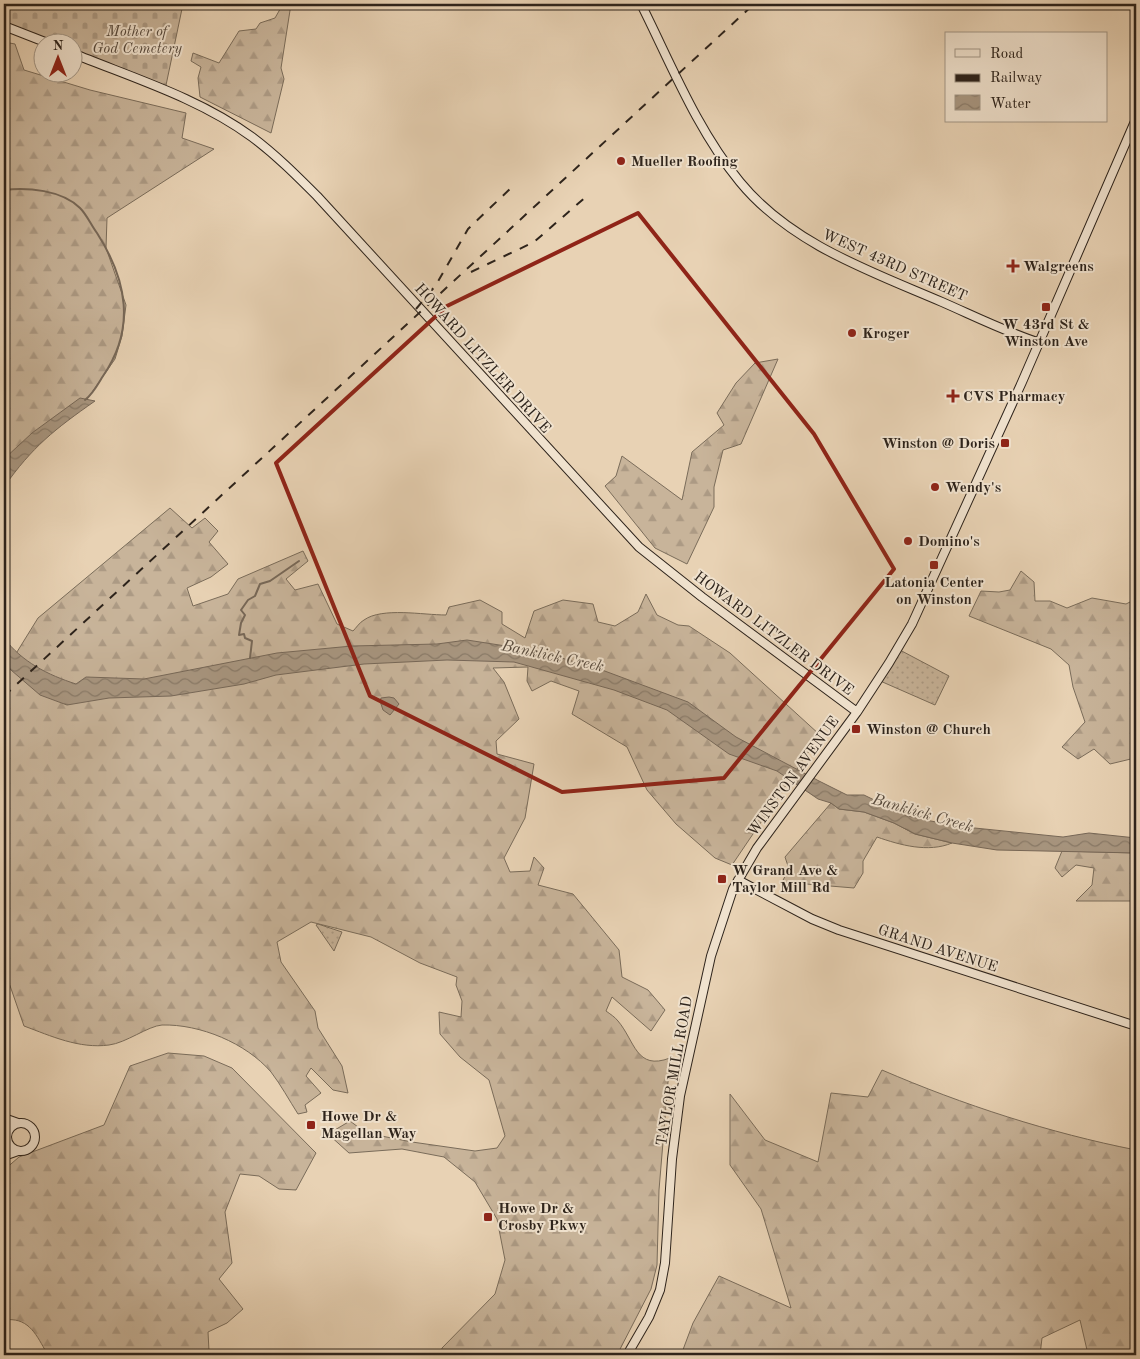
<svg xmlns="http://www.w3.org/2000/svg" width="1140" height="1359" font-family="'Old Standard TT',serif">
<defs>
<pattern id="forest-firs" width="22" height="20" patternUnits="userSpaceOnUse" patternTransform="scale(1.25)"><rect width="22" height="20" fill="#c8b49a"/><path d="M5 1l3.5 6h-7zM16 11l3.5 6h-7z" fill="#ac9a84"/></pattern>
<pattern id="cemetery-stones" width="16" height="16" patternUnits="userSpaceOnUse" patternTransform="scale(1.25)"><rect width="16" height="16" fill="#c8b49a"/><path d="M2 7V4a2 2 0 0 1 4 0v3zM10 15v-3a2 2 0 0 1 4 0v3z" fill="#ac9a84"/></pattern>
<pattern id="park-dots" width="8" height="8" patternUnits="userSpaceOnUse" patternTransform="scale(1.25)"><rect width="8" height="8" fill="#c8b49a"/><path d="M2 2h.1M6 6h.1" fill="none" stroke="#ac9a84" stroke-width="1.8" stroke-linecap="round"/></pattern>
<pattern id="water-waves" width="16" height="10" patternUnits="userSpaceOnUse" patternTransform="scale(1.25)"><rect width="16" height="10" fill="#a89680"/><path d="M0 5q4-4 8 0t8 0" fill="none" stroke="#897a68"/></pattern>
</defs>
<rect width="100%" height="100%" fill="#e8d2b4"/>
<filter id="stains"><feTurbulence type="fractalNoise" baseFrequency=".004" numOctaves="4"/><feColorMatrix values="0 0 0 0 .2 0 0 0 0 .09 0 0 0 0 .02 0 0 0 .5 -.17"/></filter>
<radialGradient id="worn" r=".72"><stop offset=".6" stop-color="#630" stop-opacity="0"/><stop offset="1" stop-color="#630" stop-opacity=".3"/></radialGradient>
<path fill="url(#forest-firs)" stroke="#7a6c5a" d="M283,4H291L281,68L284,79L271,133L200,97L198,78L201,67L191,61L193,53L219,63L239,31L256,29L260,23L275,18Z
M4,42L15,44L24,70L90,90L186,113L182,138L214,149L107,218L106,248L126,305L122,336L115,359L88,398L63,415L4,477Z
M778,359L741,444L723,450L714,487V507L687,564L655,548L605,486L616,476L622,456L682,500L692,452L724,425L717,413L736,383L755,363Z
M170,508L192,528L205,518L218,531L209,542L228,564L211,577L187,588L193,606L228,594L238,579L303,551L308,561L286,579L295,590L318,584L337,624L353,631C356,628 360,622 364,620C382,607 423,615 446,615L449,607L480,600L502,612V624L525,638L534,611L563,600L593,604L598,622L615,626L638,612L646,594L657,615L678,625L689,626L730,653L820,735L732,865L715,858L676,824L647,790L627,747L572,714L579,691L551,681L532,691L527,681L528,667L493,668L504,682L519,719L496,741L497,754L534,764L525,818L504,858L510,872L530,871L534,857L544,868L538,885L573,894L619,950L622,977L648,990L665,1010L651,1031L612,997L606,1011C610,1014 615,1017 618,1021C635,1041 636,1071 670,1058L659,1190L657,1265L651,1289L617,1355H441L442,1348L495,1294L505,1260L497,1219L475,1182L444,1157L402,1149L349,1153L328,1134L350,1121L366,1133L412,1142L475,1151L497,1148L505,1136L489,1080L460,1057L440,1034L439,1012L461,1017L462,1001L456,985L457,977L420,963L371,937L311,922L277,942L281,962L315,1011L318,1028L342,1066L348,1093L333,1090L311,1068L306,1076L321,1093L305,1105L307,1112L298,1114C289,1100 281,1085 271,1072C246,1043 200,1024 162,1025C148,1026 126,1043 109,1045C79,1049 51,1036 24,1026L7,977L4,976V652L12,660L38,618Z
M1021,571L1034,582L1035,601H1050L1067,608L1092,598L1126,604L1136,599L1135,758L1110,764L1094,749L1078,759L1062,747L1085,722L1073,687L1069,665L1051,649L969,616L981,591L999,592L1010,590Z
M831,803L839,809L864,812L894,823L915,834L952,843C928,853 900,845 877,837L863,861V873L854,888L782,882L789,869L785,857Z
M1062,851L1136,853V901H1076L1092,885L1094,868L1076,865L1062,877L1055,868Z
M168,1053L204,1056L232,1068L316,1153L296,1190L279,1189L259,1176L240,1174L225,1212L232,1263L219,1279L243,1309L227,1323L208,1332L209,1351L214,1355H44L45,1350C35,1332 27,1317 4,1320V1170L19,1157L104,1125L130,1066Z
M882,1070C963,1105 1050,1133 1136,1150V1355H1092L1087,1350L1080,1320L1042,1338L1040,1355H681L693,1323L719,1276L791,1308L761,1209L730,1165V1094L765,1140L818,1162L831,1093L868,1097Z"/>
<path fill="url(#cemetery-stones)" stroke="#7a6c5a" d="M4,4H183L165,90L73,53L72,42H45L4,26Z"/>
<path fill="url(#park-dots)" stroke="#7a6c5a" d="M898,649L949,676L935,705L878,680Z
M318,924L342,932L334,951L316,925Z"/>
<path fill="url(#water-waves)" stroke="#776858" d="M80,398L95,401C55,429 32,447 4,487V459L32,433Z
M4,638C22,662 48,675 76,684L86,677L144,679L277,653L352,646L437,644L467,640L538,651L602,670L688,702L736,737L819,781L847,795H864L907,816L955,826L1063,837L1089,833L1136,838V853L997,850L952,843L915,834L894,823L864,812L839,809L831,803L818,799L777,771L729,754L667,710L614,690L514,662L447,660L364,664L276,675L244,684L171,696L109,698L67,705L40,695L4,664Z
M389,697L394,698L399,704L390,715L383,710L380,701L381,698Z"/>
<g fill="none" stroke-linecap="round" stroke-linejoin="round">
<path stroke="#776858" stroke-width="2" d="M4,190C27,187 62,190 80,208C87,215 91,225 97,233C127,280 136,328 103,376C98,384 93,394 85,400
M250,658L252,641L245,638L244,634L239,635L241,623L245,615L241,610L248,600L255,596L260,584L270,581L299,561"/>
<g stroke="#2d231b" stroke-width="10">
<path id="secondary" d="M641,4C671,64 697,130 740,182C791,244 870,271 942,302C974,316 1006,332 1040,343
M4,26L45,42
M72,53C133,78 199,98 252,137C276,155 296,175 317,196L639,547L702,597L857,712
M738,880L812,919L839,930L1136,1026
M4,1118L18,1123
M7 1137a14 14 0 1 1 28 0a14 14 0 1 1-28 0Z
M4,1156L18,1151
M627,1355L649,1317L660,1290L665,1263L672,1159L680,1096L711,956L733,889L757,848L857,712L889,663L912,624L1022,382L1136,119"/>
</g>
<use href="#secondary" stroke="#f0e2ce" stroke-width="8"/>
<path stroke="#2d231b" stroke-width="2" stroke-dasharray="9 9" stroke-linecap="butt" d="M471,272L534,242L588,195
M416,309L436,285L468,229L513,186
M4,696L754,4"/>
</g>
<path fill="none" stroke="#8f2418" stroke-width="4" stroke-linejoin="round" d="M638,213L814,434L894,569L724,778L562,792L370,696L276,463L447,306Z"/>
<g fill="#8f2418" stroke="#f0e2ce" stroke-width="2">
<circle cx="621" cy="161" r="5"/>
<path d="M1010.5 258.5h5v5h5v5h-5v5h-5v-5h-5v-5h5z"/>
<rect x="1041" y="302" width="10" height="10" rx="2.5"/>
<circle cx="852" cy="333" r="5"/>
<path d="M950.5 388.5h5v5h5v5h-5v5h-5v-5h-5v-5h5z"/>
<rect x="1000" y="438" width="10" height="10" rx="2.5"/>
<circle cx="935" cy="487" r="5"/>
<circle cx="908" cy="541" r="5"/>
<rect x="929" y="560" width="10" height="10" rx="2.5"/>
<rect x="851" y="724" width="10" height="10" rx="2.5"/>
<rect x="717" y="874" width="10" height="10" rx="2.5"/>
<rect x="306" y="1120" width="10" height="10" rx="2.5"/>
<rect x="483" y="1212" width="10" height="10" rx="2.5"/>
</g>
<g text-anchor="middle" stroke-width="4" stroke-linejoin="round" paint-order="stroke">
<g font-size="15" font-style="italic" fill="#54473b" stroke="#f0e2ce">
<text x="137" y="36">Mother of<tspan x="137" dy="17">God Cemetery</tspan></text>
</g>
<g font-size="15" font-weight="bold" fill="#2d231b" stroke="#f0e2ce" text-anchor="start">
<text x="631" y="166">Mueller Roofing</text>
<text x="1023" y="271">Walgreens</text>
<text x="1046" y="329" text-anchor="middle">W 43rd St &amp;<tspan x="1046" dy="17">Winston Ave</tspan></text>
<text x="862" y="338">Kroger</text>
<text x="963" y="401">CVS Pharmacy</text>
<text x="995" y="448" text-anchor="end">Winston @ Doris</text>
<text x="945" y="492">Wendy's</text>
<text x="918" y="546">Domino's</text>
<text x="934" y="587" text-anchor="middle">Latonia Center<tspan x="934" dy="17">on Winston</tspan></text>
<text x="866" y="734">Winston @ Church</text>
<text x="732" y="875">W Grand Ave &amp;<tspan x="732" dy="17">Taylor Mill Rd</tspan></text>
<text x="321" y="1121">Howe Dr &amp;<tspan x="321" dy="17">Magellan Way</tspan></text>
<text x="498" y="1213">Howe Dr &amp;<tspan x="498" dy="17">Crosby Pkwy</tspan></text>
</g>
<g font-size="15" fill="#2d231b" stroke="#f0e2ce">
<text transform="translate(895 265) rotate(24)" y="5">WEST 43RD STREET</text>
<text transform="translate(483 358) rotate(48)" y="5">HOWARD LITZLER DRIVE</text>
<text transform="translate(774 633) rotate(37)" y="5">HOWARD LITZLER DRIVE</text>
<text transform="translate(793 776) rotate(-54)" y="5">WINSTON AVENUE</text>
<text transform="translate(938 948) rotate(18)" y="5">GRAND AVENUE</text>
<text transform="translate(674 1071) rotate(-80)" y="5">TAYLOR MILL ROAD</text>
</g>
<g font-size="16" font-style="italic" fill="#584b3e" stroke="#f0e2ce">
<text transform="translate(553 655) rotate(12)" y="6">Banklick Creek</text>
<text transform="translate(923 812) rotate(16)" y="6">Banklick Creek</text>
</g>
</g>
<rect width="1140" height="1359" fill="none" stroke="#e8d2b4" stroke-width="20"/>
<rect x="5" y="5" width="1130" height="1349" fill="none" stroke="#2d231b" stroke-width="2.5"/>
<rect x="10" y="10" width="1120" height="1339" fill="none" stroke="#2d231b"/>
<rect x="945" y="32" width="162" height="90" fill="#f0e2ce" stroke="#a29686"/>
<rect x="955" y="49" width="25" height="8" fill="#f0e2ce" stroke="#a29686"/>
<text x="990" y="58" font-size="15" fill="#2d231b">Road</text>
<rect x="955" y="74" width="25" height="8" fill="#2d231b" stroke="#a29686"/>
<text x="990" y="82" font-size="15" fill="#2d231b">Railway</text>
<rect x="955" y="95" width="25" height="15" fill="url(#water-waves)" stroke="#a29686"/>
<text x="990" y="108" font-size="15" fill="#2d231b">Water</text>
<g transform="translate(58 58)"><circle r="24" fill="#f0e2ce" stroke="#a29686"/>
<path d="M0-4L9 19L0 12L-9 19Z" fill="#8f2418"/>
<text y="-8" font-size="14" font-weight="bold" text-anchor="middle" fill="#2d231b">N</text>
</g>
<rect width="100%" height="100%" filter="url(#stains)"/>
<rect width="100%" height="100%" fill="url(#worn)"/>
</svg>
